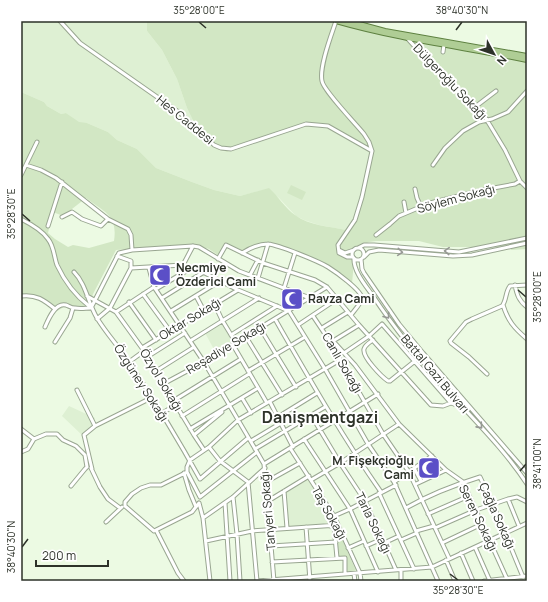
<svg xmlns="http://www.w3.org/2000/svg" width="548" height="602" font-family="Manrope,sans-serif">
<rect width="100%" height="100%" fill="#ecfae3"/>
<path fill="#def0d3" d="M21,21H147V31L162,50L177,79L187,108L201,137L214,147L221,151L227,152L243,148L308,125L327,127L369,151L370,154L354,219L346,230L319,225L304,220L296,216L279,198L268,189L240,196L214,190L192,182L156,168L137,149L117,140L108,132L87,123H79L66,113L61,114L47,106L44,102L21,92Z
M221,323L233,342L216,353L205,333Z
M69,406L95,418L94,422L89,430L82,435L62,416Z
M307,479L328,510V524L288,527L285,492Z"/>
<path fill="#d2e7c4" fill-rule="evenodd" d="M147,21H343L364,27L527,58V249L511,250V248L509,247H443L419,241H376L369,242L355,249L352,284L318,261L273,243C262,242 252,246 243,251L226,243L218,255L209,249L195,245L116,250L93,294L89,309L75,310L64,307L57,311C44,300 38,297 21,297V92L44,102L47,106L61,114L66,113L79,122L87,123L108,132L117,140L137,149L156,168L192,182L214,190L240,196L269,188C278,196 285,208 295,215C310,226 329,226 346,230L354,219L370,154L369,151L327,127L308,125L227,152L216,149L201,137L187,108L177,79L162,50L147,31ZM86,198C104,212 118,215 114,241L89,248L73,245L68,247L55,239L48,233L53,212L63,216Z
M291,185L306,192L302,200L287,193Z
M335,528H337L356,571L347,572L346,557H338Z"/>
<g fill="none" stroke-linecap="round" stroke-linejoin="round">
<g stroke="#99a691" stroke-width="5">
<path id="minor" d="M60,21L80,43L180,113L214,145L221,148L231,149L306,124L328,126L372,151
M336,21C331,36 319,67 322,81C323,90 356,124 364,134L369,142L372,151L362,197L355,220L338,245L339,253L347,257H353
M408,39L426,59L458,89L467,100L485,117L505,150L520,181L527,188
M443,52L444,45
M475,107L496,91
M26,165L41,170L56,178L108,219L128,229L131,235L132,250
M433,165L445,148L463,131L479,122L492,119L508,112L527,91
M21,175L37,142
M415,189L417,198L421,207
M404,202L406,213
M62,217L72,212L82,219L101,226L108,219
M21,219C31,224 42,230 48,239C54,246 54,257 57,265C64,280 76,296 89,306
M48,226L62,182
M376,235L390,224L399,216L430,203L483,190L515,184L520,181
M358,248L364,245H374L459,252L527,238
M352 254a6 6 0 1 1 12 0a6 6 0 1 1-12 0Z
M339,250L345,253L354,250
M242,253C250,248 259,244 268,244C279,245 318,261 328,267C336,272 361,290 362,298C363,301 353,312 351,315
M117,256L131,261V268
M364,257L369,252L379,250L453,256L472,255L527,243
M354,258C353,271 366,286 373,296C395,329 421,361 448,391C475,421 505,450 527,484
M218,259L226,245L263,263L315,280L327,287L359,325L431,405L443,406L451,403L462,407
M361,259L362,269L364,273L399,324L423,353L527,473
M183,265L193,246
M149,268L154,287L204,362L264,464L274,581
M74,272C86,284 88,303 97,318C106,333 119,347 129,362C154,400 178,439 200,479L248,438
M250,275L258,260
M258,278L268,244
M515,285C517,295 519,301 527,307
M284,288L295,253
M156,289L193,267
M143,294L170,331
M21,296C36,294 44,300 55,309
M87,296L116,312L142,348L194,435L204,450
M196,296L204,311
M162,298L204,272
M129,302L156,340
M215,305L222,320L236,343
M503,305C508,321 514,328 527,339
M91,308L119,253L132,250L193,246L199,247L239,271L310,298
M171,311L220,281
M116,312L154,287
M313,316L329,340L383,434L409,472L449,558
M97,319L110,308L131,268L183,265L193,267L238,290L289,311L325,369L368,444L394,482L438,581
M275,319C309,378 342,436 381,492
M298,325L337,299
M45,327C48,320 55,302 66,305C69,306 71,308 75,308C80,309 86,308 91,308
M260,328L296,387
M322,328L348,312
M231,335L277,306
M246,337L282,395
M329,340L333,341L355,365L399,424L446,470L463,482L507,579
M373,340C370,342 365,345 364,349C362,357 382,377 388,381H390L415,361
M190,341L259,298
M333,341L359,325
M55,342L70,318L73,308
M233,345L267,403
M142,348L238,290
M344,353L369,336L382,324L451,403
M147,357L185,333
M129,362L144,351
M156,371L194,347
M248,371L305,337
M487,374L469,357L451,343L450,341L466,322L472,319L502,306C507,300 505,292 510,286L527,285
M163,384L204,362L327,287
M77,390L95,426
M242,398L251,413
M173,401L241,359
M270,402L293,447
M161,414L175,405
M311,415L340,463L365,501L396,570
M182,416L249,374
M278,417L317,393
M21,429L34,439
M190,429L258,388
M194,435L222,412
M34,439L46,434H57L63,440L76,446L85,455L87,467
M304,439L350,509L378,572
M251,441L281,423
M209,447L220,461L248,482L257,581
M290,448L334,516L360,573L361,581
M255,449L325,407
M21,452L28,449L34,439
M264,464L378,394
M91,468L100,487L108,499L120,508
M414,468L421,481
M92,469L84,435L95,426L151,398
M187,472L161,485H150L141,488L132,494L125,502V506L154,531L192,512L199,503
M184,473L189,490L196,507
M311,480L340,463L399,424
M266,482L300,463
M394,482L432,456
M416,484L446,470
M71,486L85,469L87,467
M284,491L287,528
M379,493L414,569
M200,497L187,472V467L190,460L209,447L238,420L340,360
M200,497L257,452
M233,497L237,534L240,581
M508,499L519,526
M268,501L309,476
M199,503L203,518L210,581
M225,503L230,581
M406,508C429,495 454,485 480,477L493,504L523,577
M428,514L469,496
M334,516L350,509L396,485
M203,518L233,497L265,468
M106,522L122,507
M330,526L331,512
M334,526L337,558
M306,527L310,581
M435,528L476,510L508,499L517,497L527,502
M156,530L178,573L184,581
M416,531L434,526
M401,540L417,533
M206,541L252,531L338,525
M384,543L399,536
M442,543L482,524
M271,546L336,542
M366,546L382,539
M475,547L490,581
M348,548L364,541
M461,553L473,581
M446,560L455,581
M272,562L345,558V574
M401,570V581
M354,574L355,581
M257,581L432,567L527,523
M484,581L527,576"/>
</g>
<g stroke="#5e8141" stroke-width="6">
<path id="major" d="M336,21C399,39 463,47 527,60
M348,21L385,31L527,56"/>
</g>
<use href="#minor" stroke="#fff" stroke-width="3"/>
<use href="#major" stroke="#afcd95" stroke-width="4"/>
</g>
<defs><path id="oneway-chevron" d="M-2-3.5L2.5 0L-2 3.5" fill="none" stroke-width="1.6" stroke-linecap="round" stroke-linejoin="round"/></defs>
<g stroke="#969894">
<use href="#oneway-chevron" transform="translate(447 251) rotate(-177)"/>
<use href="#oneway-chevron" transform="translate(400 252) rotate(5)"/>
<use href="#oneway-chevron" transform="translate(387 316) rotate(53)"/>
<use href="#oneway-chevron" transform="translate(480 426) rotate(48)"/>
</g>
<path fill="none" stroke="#2d3229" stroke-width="1.5" d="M199,22L206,28M456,30L462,22M22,214L30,221M518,290L526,297M520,471L526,464M22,547L28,539M450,574L458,580"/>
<defs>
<g id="mosque-square" transform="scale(1.15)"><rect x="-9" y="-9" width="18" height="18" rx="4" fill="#5b4fc7" stroke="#fff"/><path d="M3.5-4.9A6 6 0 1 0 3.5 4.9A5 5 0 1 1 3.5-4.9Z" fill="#fff"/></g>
</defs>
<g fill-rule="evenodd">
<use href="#mosque-square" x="160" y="275"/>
<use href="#mosque-square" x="292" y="299"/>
<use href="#mosque-square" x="429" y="468"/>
</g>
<g text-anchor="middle" stroke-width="4" stroke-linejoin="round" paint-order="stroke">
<g font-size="12" fill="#2d3229" stroke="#fff">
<text transform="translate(450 82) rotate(46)" y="4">Dülgeroğlu Sokağı</text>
<text transform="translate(185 120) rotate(39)" y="4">Hes Caddesi</text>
<text transform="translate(456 199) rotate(-15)" y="4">Söylem Sokağı</text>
<text transform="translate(190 319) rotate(-31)" y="4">Oktar Sokağı</text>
<text transform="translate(226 348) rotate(-31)" y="4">Reşadiye Sokağı</text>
<text transform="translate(342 363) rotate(60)" y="4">Canlı Sokağı</text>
<text transform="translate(435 374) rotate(50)" y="4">Battal Gazi Bulvarı</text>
<text transform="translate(161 380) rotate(59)" y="4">Özyol Sokağı</text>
<text transform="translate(141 383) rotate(57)" y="4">Özgüney Sokağı</text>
<text transform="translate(268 511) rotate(-95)" y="4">Tanyeri Sokağı</text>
<text transform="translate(329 513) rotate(61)" y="4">Taş Sokağı</text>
<text transform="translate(497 516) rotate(66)" y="4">Çağla Sokağı</text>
<text transform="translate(478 518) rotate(64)" y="4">Seren Sokağı</text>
<text transform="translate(373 523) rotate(64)" y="4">Tarla Sokağı</text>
</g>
<g font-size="12" font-weight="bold" fill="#2d3229" stroke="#fff" text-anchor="start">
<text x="176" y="272">Necmiye<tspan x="176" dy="14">Özderici Cami</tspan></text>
<text x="308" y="303">Ravza Cami</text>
<text x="414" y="465" text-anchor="end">M. Fişekçioğlu<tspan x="414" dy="14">Cami</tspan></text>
</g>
<g font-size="16" font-weight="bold" fill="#2d3229" stroke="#fff">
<text x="320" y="423">Danişmentgazi</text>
</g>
</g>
<rect width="548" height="602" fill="none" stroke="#ffffff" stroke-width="44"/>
<g transform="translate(494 54) rotate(130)" stroke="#ffffff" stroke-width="3" paint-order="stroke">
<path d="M0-3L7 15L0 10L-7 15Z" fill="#2d3229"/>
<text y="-6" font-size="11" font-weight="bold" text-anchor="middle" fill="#2d3229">N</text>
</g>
<path d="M36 560v6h72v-6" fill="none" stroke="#2d3229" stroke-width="2"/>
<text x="42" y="560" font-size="12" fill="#2d3229" stroke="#ffffff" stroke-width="3" paint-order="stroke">200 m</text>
<rect x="22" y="22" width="504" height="558" fill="none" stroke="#2d3229" stroke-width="1.5"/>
<g font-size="10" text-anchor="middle" fill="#2d3229">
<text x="199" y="14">35°28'00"E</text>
<text x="462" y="14">38°40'30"N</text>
<text transform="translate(11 214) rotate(-90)" y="4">35°28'30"E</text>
<text transform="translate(537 297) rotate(-90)" y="4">35°28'00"E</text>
<text transform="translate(537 464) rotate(-90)" y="4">38°41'00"N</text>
<text transform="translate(11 547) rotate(-90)" y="4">38°40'30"N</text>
<text x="458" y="594">35°28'30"E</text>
</g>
</svg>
